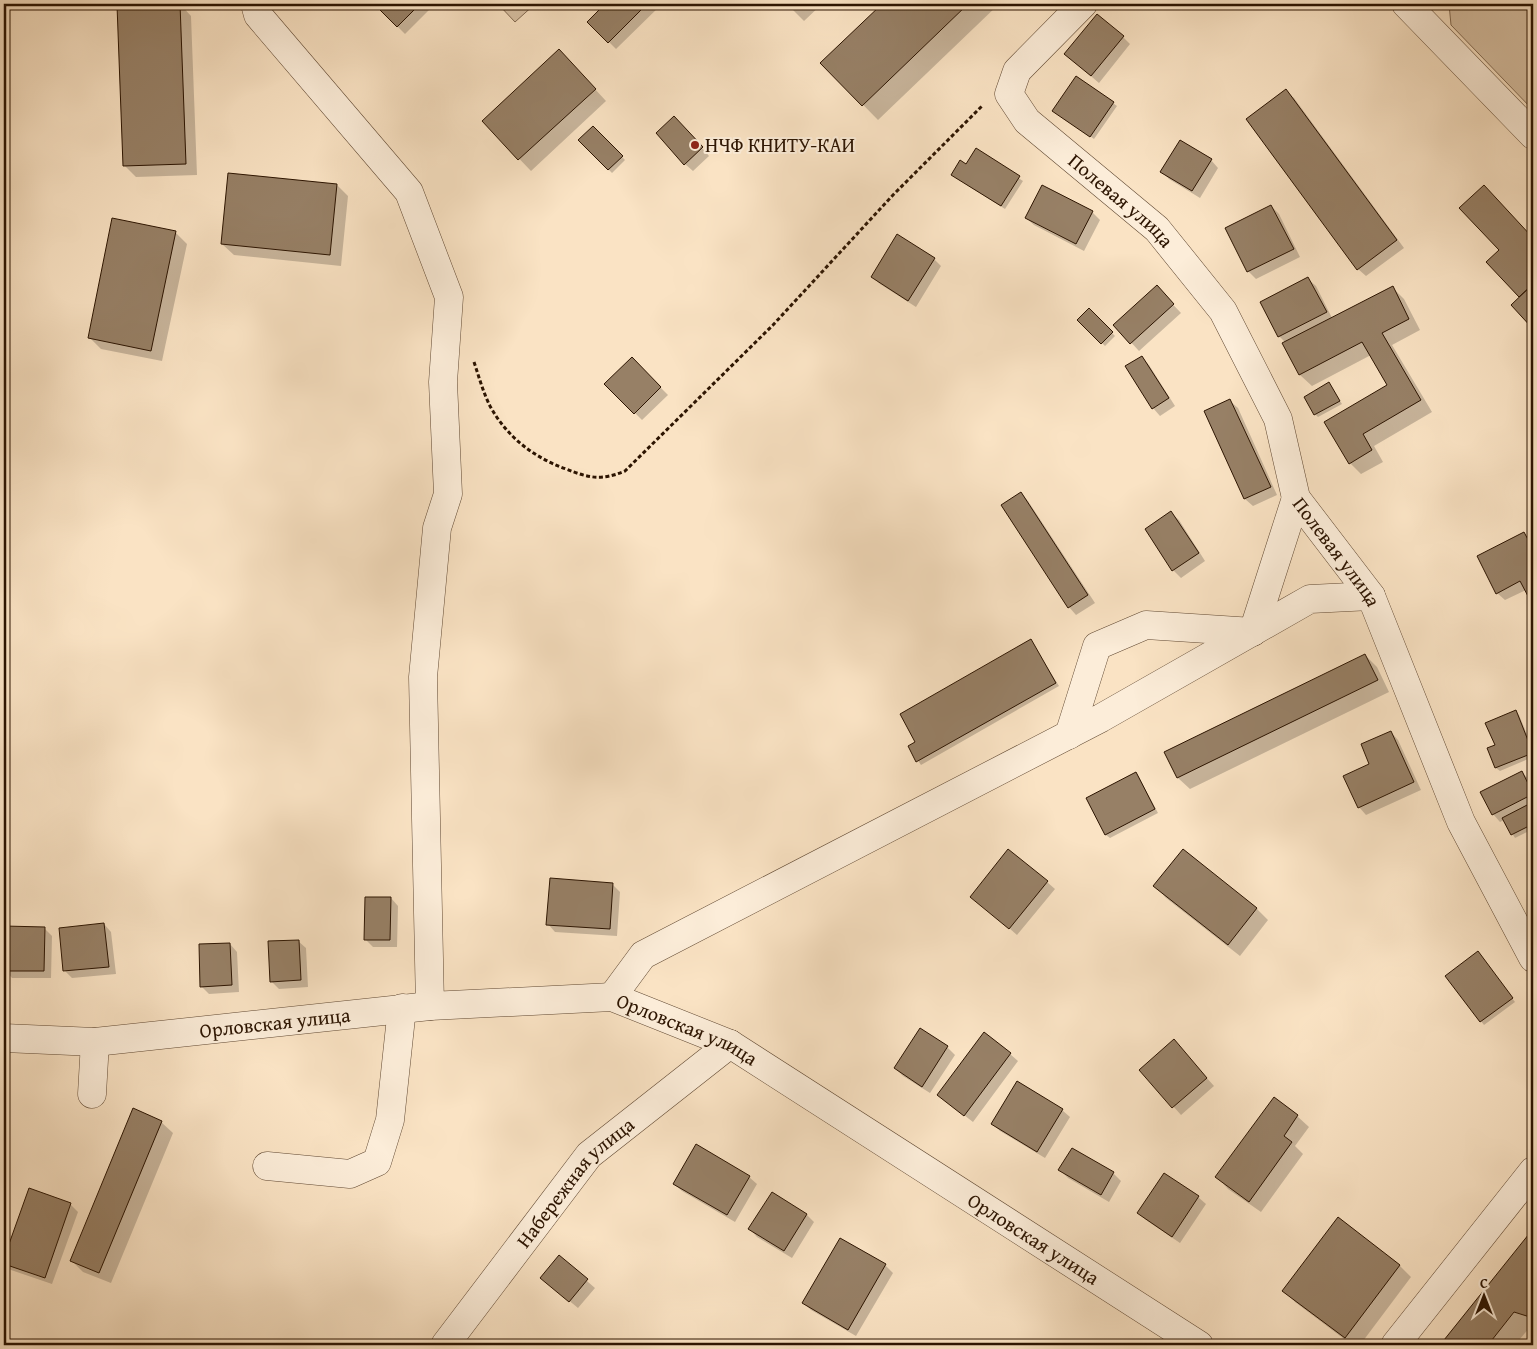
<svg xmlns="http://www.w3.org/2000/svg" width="1537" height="1349" font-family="'Gentium Book Plus',serif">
<rect width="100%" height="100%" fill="#fae3c4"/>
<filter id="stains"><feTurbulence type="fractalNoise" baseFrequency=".004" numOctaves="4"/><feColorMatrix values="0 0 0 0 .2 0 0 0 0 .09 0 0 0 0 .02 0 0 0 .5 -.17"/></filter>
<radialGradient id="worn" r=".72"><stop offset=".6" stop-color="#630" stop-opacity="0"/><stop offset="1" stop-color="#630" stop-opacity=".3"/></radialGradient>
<path fill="#d7c0a3" stroke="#826a52" d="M498,4H535L515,22Z
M1449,4H1533V110L1451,25Z"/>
<path fill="#0003" d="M180,4L191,16L197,175L136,177L124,165Z
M375,4H435L405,34Z
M607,4H662L616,49L589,22Z
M787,4H822L804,21Z
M884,4H999L878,120L822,63Z
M1123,37L1130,44L1099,83L1065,54Z
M570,62L606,101L531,171L483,121Z
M1077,77L1117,106L1094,139L1054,111Z
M1286,91L1294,98L1404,248L1366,276L1358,269Z
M682,125L709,156L693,171L685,164Z
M593,127L625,160L612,173L580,140Z
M976,150L1023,181L1005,209L956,178L967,166Z
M1211,160L1218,168L1200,198L1169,179L1161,171Z
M337,185L348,196L341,266L234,255L222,244Z
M1042,187L1092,212L1100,220L1084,251L1034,225L1026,218Z
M1495,198L1533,239V327L1512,305L1521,297L1488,262L1501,250Z
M1271,206L1279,214L1300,257L1256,279L1248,271Z
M175,232L187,244L162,361L101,349L89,337Z
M934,259L941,266L916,307L880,284L872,277Z
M1308,279L1316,286L1332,318L1392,287L1404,299L1420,330L1392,345L1432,412L1374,446L1383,462L1361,474L1350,463L1326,422L1389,385L1371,355L1312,386L1300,375L1284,343H1286L1279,336L1262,303Z
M1164,295L1181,313L1139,351L1115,325Z
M1089,310L1115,336L1105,346L1079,320Z
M1142,357L1149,365L1175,406L1160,416L1153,408Z
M632,359L668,395L642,420L606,384Z
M1329,384L1342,404L1318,417L1315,414Z
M1230,401L1238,408L1277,495L1253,506L1245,499L1205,412Z
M1021,493L1028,501L1095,603L1076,615L1069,607Z
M1171,513L1179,520L1205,561L1181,578L1173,570Z
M1524,533L1533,544V601L1526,590L1505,600L1497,593Z
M1031,641L1059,686L921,765L909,747L917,743Z
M1365,655L1377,667L1389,692L1190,789L1178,778L1166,752Z
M1515,711L1519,715L1533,749V757L1500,771L1496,768L1489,749L1496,746Z
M1391,732L1398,740L1421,790L1366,815L1359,807L1371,765Z
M4,733L9,738L4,755Z
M1522,772L1529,780L1533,788L1532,806L1533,829L1515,838L1504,820L1500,822L1493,814Z
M1136,773L1139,777L1158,813L1110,838L1106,835L1087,798Z
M1183,851L1257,909L1268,920L1240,956L1166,898L1155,886Z
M1047,882L1055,889L1017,935L978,901Z
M612,884L620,892L617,936L555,932L548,924Z
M391,898L398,906L397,947H373L365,939Z
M104,924L111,932L116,974L72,978L65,971Z
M44,928L52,936L51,978H12L5,970Z
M298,941L306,948L308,987L279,989L271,981Z
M230,944L237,952L239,992L209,994L201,986Z
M1481,956L1515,1002L1484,1025L1447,976Z
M947,1047L955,1055L930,1093L903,1076L895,1068Z
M1181,1049L1214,1086L1181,1115L1141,1070Z
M1010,1054L1018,1061L973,1122L938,1095Z
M1274,1099L1297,1116L1309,1127L1295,1146L1303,1154L1261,1212L1228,1189L1217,1177Z
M1062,1110L1070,1117L1045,1158L1000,1131L993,1124Z
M161,1122L173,1133L111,1283L83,1272L71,1260Z
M1060,1170L1113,1173L1121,1181L1109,1202L1068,1178Z
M1164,1174L1198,1197L1206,1204L1180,1243L1146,1220L1138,1213Z
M749,1177L757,1184L735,1222L682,1191L674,1184Z
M29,1189L70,1204L78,1212L52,1284L11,1270L4,1263Z
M807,1215L814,1222L792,1258L757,1237L750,1229Z
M1338,1219L1400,1266L1411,1277L1360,1345H1352L1295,1302L1284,1290Z
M1533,1231V1328L1530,1327L1515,1345H1442Z
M559,1257L595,1288L578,1308L550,1285Z
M885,1265L893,1273L856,1336L811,1310L804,1303Z"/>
<path fill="#978066" stroke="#2c1401" d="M180,4L186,164L123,166L117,5Z
M374,4H420L397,27Z
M605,4H647L608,43L587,22Z
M882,4H968L862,106L820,63Z
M1097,14L1124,36L1091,76L1064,54Z
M559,49L596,89L518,160L482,121Z
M1076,76L1114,102L1090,137L1052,111Z
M1286,89L1397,240L1357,270L1246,119Z
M674,116L703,147L684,165L656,133Z
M593,126L623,156L608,170L578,140Z
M1180,140L1212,159L1192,191L1160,172Z
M976,148L1020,176L1001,206L951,175L960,160L966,164Z
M228,173L337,184L330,255L221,244Z
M1042,185L1093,211L1076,244L1025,218Z
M1484,185L1533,238V284L1519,297L1486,262L1499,250L1459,208Z
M1271,205L1294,249L1247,272L1225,228Z
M112,218L176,231L151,351L88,338Z
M897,234L935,258L908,301L871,277Z
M1308,277L1327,312L1278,337L1260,302Z
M1533,284V329L1511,305Z
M1157,285L1174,304L1130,344L1113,325Z
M1393,286L1409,319L1382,333L1421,400L1363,434L1372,450L1349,464L1324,422L1387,385L1362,342L1299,375L1282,343Z
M1089,308L1113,332L1101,344L1077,320Z
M1142,356L1169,398L1152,409L1125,366Z
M632,357L661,387L634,414L604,384Z
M1329,382L1340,401L1314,415L1304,397Z
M1230,399L1271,487L1244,499L1204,411Z
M1021,492L1088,595L1068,608L1001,505Z
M1171,511L1199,553L1172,571L1145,529Z
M1524,532L1533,549V599L1530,600L1520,581L1496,594L1477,556Z
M1031,639L1056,683L916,762L908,746L915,742L900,714Z
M1365,654L1378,680L1177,778L1164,752Z
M1516,710L1533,753L1495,768L1487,748L1495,745L1485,723Z
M1391,731L1414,782L1358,808L1343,776L1369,764L1361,744Z
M1522,771L1533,794L1492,815L1480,792Z
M1136,772L1155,809L1105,835L1086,798Z
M1531,803L1533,808V824L1511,835L1502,818Z
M1008,849L1048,881L1009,929L970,897Z
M1183,849L1257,908L1228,945L1153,886Z
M550,878L613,883L610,929L546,925Z
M365,897H391L390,940H364Z
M104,923L109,967L63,971L59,928Z
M4,926L45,927L44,971H4Z
M299,940L301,980L270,982L268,941Z
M230,943L232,985L200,987L199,944Z
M1478,951L1513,998L1480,1022L1445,976Z
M920,1028L948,1046L922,1087L894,1068Z
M984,1032L1011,1053L964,1116L937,1095Z
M1174,1039L1207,1078L1172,1108L1139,1070Z
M1017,1081L1063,1109L1037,1152L991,1124Z
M1274,1097L1298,1115L1284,1136L1292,1142L1249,1202L1215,1177Z
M133,1108L162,1121L99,1273L70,1261Z
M696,1144L750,1176L727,1215L673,1184Z
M1072,1148L1114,1172L1101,1195L1058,1170Z
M1164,1173L1199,1196L1172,1237L1137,1213Z
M29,1188L71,1203L45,1278L4,1264V1258Z
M772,1192L807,1214L784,1251L748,1229Z
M1338,1217L1400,1265L1345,1338L1282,1291Z
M1533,1229V1318L1514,1312L1488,1345H1440Z
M840,1238L886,1264L848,1330L802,1303Z
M559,1255L588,1279L569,1302L540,1278Z"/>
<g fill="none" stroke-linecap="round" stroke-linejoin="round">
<g stroke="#604832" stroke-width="29">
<g id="minor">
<path d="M255,4L258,15L409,192L449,297L443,382L448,494L437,528L423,677L430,1006"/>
<path id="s1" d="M1083,4L1017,71L1009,94L1027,121L1157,229L1223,311L1278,419L1296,498L1371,596L1461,822L1533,958"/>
<path d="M1406,4L1533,135"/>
<path d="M1069,735L1097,646L1146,625L1253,632L1296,498"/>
<path d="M612,997L643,955L1101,718L1310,599L1371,596"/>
<path id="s2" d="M4,1038L95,1042L430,1006L612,997L730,1044L1199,1345"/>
<path d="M92,1094L95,1042"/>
<path d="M267,1166L350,1174L377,1162L390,1120L402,1008"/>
<path id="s3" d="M445,1345L589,1155L730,1044"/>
<path d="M1395,1345L1533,1171"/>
</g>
</g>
<path stroke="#2c1401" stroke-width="3" stroke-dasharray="4 2.5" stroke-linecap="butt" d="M474,362C479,377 483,392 490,406C507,437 533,457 566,469C589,478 601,481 625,471L773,325L893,195L983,105"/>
<use href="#minor" stroke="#fcedd9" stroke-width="28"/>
</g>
<circle fill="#8f2418" stroke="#fcedd9" stroke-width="2" cx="695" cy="145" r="5"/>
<g text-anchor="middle" stroke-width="4" stroke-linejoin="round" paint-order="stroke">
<g font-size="20" fill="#2c1401" stroke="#fcedd9" text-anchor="start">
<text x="705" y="152">НЧФ КНИТУ-КАИ</text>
</g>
<g font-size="20" fill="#2c1401" stroke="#fcedd9">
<text dy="7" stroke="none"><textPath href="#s1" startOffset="274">Полевая улица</textPath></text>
<text dy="7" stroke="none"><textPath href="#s1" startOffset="695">Полевая улица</textPath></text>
<text dy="7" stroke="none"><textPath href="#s2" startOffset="272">Орловская улица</textPath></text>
<text dy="7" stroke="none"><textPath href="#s2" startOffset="692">Орловская улица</textPath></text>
<text dy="7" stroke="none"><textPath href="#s3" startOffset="209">Набережная улица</textPath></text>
<text dy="7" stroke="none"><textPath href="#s2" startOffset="1098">Орловская улица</textPath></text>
</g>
</g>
<rect width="1537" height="1349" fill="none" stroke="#fae3c4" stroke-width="20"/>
<rect x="5" y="5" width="1527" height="1339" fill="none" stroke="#2c1401" stroke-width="2.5"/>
<rect x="10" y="10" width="1517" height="1329" fill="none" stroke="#2c1401"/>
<g transform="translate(1484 1296)" stroke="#fcedd9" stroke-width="4" paint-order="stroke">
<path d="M0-4L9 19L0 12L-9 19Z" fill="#2c1401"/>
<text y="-8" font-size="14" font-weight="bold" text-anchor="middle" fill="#2c1401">С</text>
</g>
<rect width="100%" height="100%" filter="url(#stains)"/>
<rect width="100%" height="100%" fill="url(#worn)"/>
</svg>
